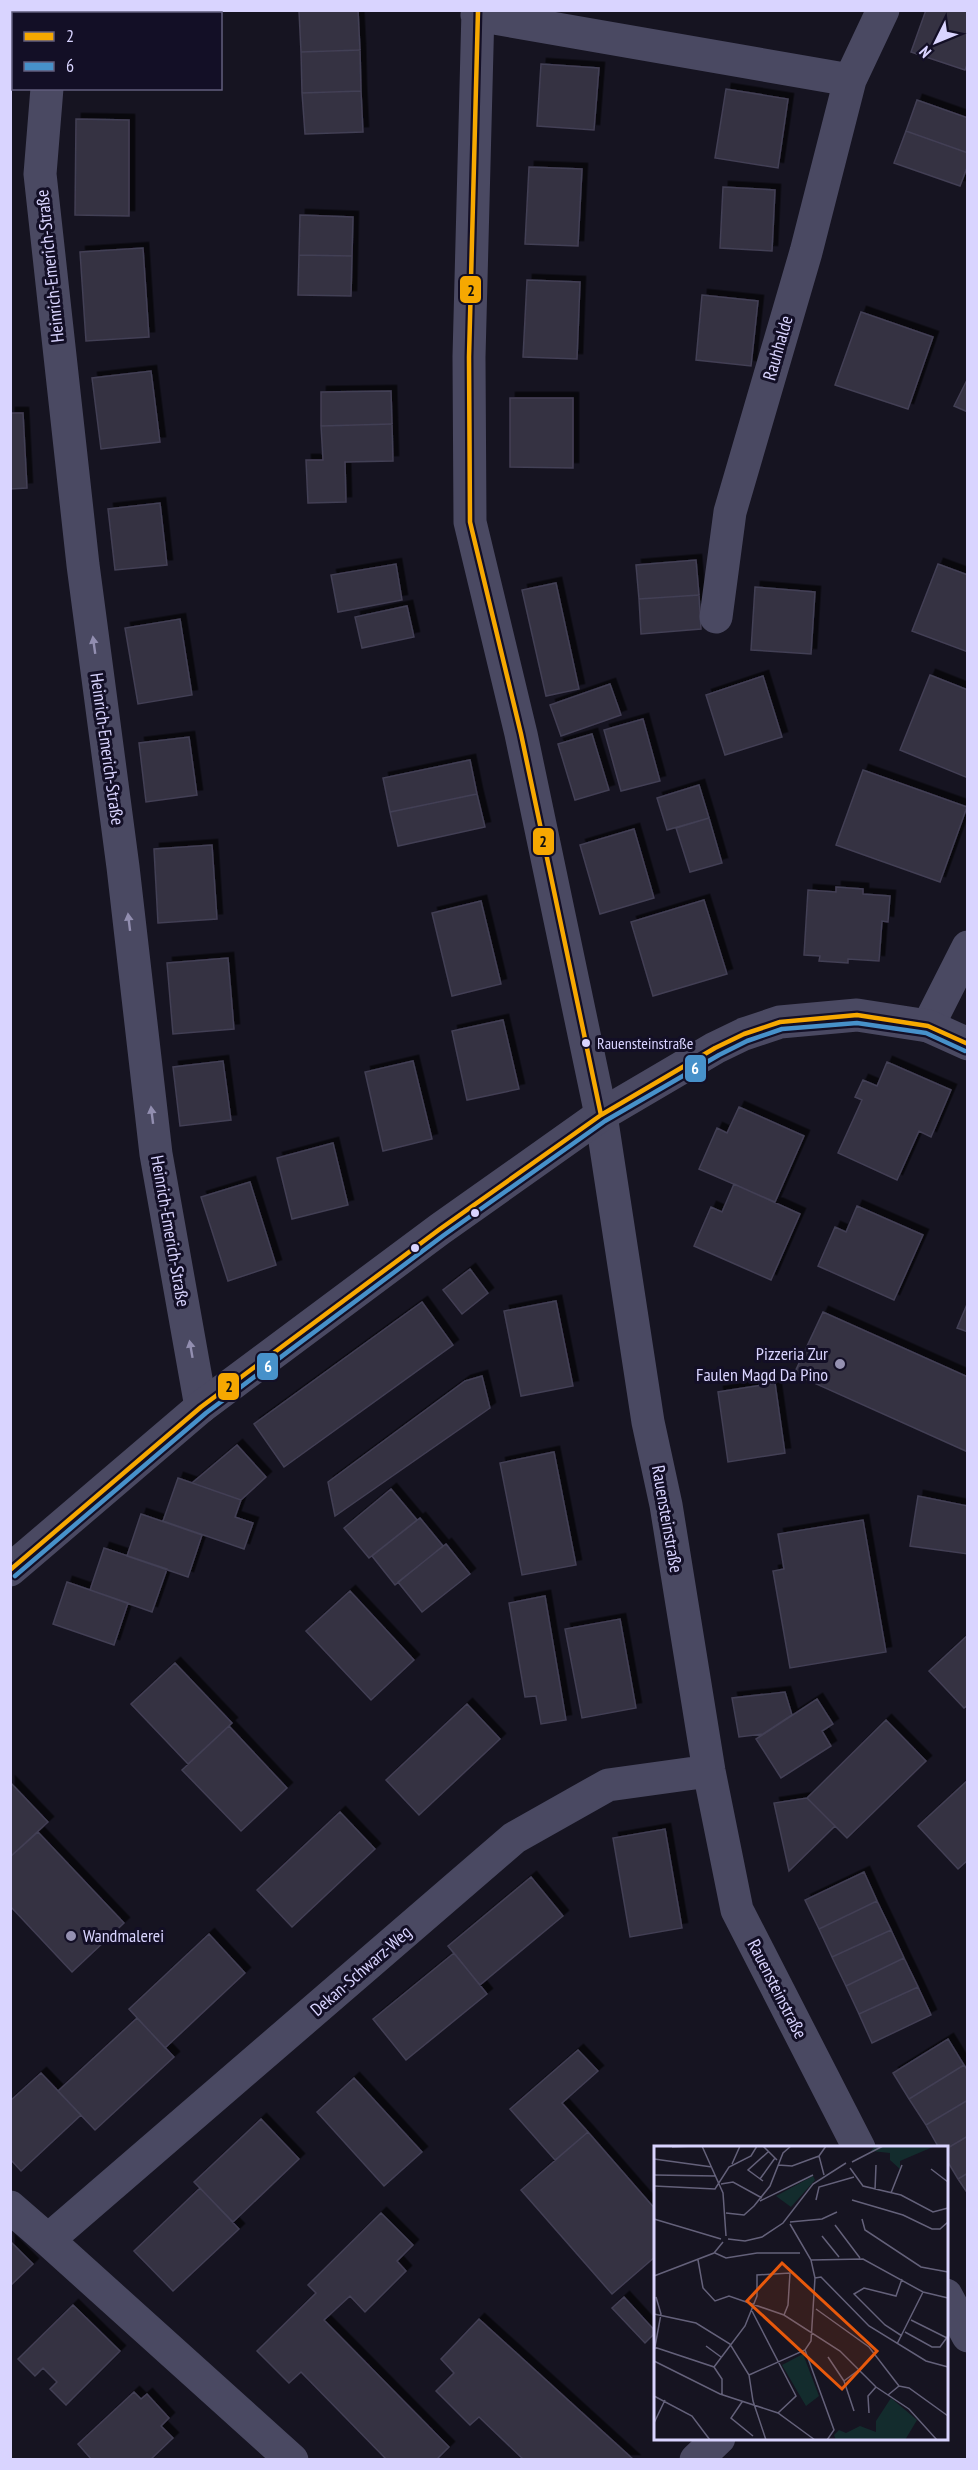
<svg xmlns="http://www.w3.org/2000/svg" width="978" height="2470" font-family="'PT Sans Narrow',sans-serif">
<defs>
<filter id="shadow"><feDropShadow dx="5.5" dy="-5.5" stdDeviation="0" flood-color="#0009"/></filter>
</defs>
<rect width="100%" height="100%" fill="#161421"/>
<path fill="#343243" stroke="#433f54" stroke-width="1.5" filter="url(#shadow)" d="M93,10H167L166,14H92Z
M358,10L360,50L301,52L299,11Z
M926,10H968V62L965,70L911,52Z
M360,50L361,91L302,93L301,52Z
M541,64L599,68L594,130L537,126Z
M726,89L788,99L778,168L715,158Z
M361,91L363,132L305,134L302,93Z
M917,100L968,118V153L906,131Z
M76,119L129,120V216L75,215Z
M906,131L968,153V165L960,186L894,163Z
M529,167L582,169L578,246L525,244Z
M723,187L775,190L772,251L720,248Z
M300,215L353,217L352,256L299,255Z
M143,248L149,337L86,341L80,252Z
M299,255L352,256L351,296L298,295Z
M527,280L580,282L577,359L523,357Z
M702,295L758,301L751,366L696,360Z
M861,312L933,337L908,409L835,385Z
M151,371L160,442L101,449L92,378Z
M968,378V412L954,406Z
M391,391L392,424L321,426V392Z
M510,398H573V468L510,467Z
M10,413H23L27,488L10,489Z
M392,424L393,461L345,462L346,502L308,503L306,460H323L321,426Z
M160,503L167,565L115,570L108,509Z
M696,560L699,595L639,599L636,565Z
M396,564L402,600L338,612L331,575Z
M938,564L968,575V652L912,631Z
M556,583L579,689L546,696L522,590Z
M755,587L815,592L811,654L751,650Z
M699,595L701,629L641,634L639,599Z
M407,606L414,637L362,648L355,617Z
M180,619L192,695L138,704L125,628Z
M930,675L968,690V778L900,750Z
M763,676L782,737L725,755L706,695Z
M610,684L621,715L561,736L550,705Z
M643,719L660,781L621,791L604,730Z
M592,734L609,790L575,800L558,744Z
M189,737L197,795L146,802L139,743Z
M470,760L477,794L390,812L383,778Z
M863,770L967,807L940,882L836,845Z
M699,785L709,818L667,830L657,798Z
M477,794L485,827L398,846L390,812Z
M709,818L722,863L690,872L676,828Z
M634,829L654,898L600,914L580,845Z
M212,845L217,919L158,923L154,849Z
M836,887L863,889V894L890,896L888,922L882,921L879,961L848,959V963L819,961L820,956L804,955L808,890L836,892Z
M704,900L727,974L653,996L631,922Z
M481,901L501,984L452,996L432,913Z
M228,958L234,1029L173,1034L167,963Z
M503,1020L519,1089L467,1100L452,1031Z
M223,1061L231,1120L180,1126L173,1067Z
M413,1061L432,1139L383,1151L365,1072Z
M887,1062L951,1090L931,1137L919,1131L897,1180L838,1153L862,1100L855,1097L863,1080L877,1086Z
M739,1107L804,1136L775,1202L699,1169L717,1128L727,1133Z
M333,1143L348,1205L292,1219L277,1158Z
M250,1182L276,1265L228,1281L201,1197Z
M734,1184L800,1214L771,1280L694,1246L711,1207L722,1212Z
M857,1206L923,1235L894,1300L818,1266L835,1227L846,1232Z
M470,1269L488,1293L462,1314L443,1290Z
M556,1301L573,1386L521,1396L504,1311Z
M422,1302L453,1345L284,1467L254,1424Z
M968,1302V1332L957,1328Z
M823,1312L968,1377V1452L794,1374Z
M482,1376L490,1408L335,1516L328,1482L465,1381Z
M775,1383L785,1453L728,1462L718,1392Z
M237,1445L266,1477L241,1500L192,1483Z
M554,1452L576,1565L522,1575L500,1463Z
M178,1478L241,1500L235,1517L253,1523L244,1549L163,1521Z
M391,1489L417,1520L369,1558L344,1528Z
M918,1496L968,1506V1554L910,1546Z
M141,1514L202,1535L188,1577L127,1556Z
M420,1518L443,1546L395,1585L372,1556Z
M863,1520L886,1652L790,1668L773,1571L784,1569L778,1534Z
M446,1544L470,1574L422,1612L398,1582Z
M104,1548L167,1569L152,1612L90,1590Z
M67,1582L128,1603L114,1645L53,1624Z
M350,1591L414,1660L371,1700L306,1631Z
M545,1596L566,1720L541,1724L536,1696L525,1697L509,1603Z
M620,1619L636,1708L582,1718L565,1629Z
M968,1635V1705L964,1708L929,1671Z
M175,1663L232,1723L188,1764L131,1704Z
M785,1692L792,1715L763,1734L739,1737L732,1698Z
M817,1699L833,1724L822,1731L831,1746L781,1778L756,1739Z
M467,1704L500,1739L419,1815L386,1780Z
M886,1720L926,1761L847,1838L807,1798Z
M229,1726L287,1788L241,1831L182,1770Z
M968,1780V1860L958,1869L918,1826Z
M10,1782L48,1822L10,1857Z
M807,1798L835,1826L789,1871L774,1803Z
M340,1812L375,1849L292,1927L257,1890Z
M665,1829L682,1928L630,1937L613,1838Z
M38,1832L124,1923L72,1972L10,1906V1857Z
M864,1872L877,1901L819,1929L805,1900Z
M531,1877L563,1916L480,1985L448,1946Z
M877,1901L891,1930L832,1957L819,1929Z
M891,1930L904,1958L846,1986L832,1957Z
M209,1934L245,1973L165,2048L129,2009Z
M454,1953L487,1994L406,2060L373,2019Z
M904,1958L918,1987L859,2014L846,1986Z
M918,1987L931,2015L872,2043L859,2014Z
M137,2018L174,2057L95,2130L58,2091Z
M948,2039L964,2065L909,2099L893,2073Z
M578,2050L598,2071L562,2103L588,2132L555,2160L510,2109Z
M964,2065L968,2071V2100L926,2125L909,2099Z
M41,2073L81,2115L21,2171L10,2159V2101Z
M354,2078L422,2152L384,2186L317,2112Z
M968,2100V2136L946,2149L939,2148L926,2125Z
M261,2119L299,2159L233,2222L194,2182Z
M588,2132L656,2210V2256L612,2294L521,2190Z
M968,2136V2173L958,2179L946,2159V2149Z
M968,2173V2194L958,2179Z
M200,2188L239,2229L173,2291L134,2251Z
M381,2213L413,2245L397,2261L406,2271L365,2312L350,2296L324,2320L449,2447L436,2460H387L301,2372L289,2383L257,2351L316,2293L308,2285Z
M10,2241L33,2264L10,2286Z
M624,2297L656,2332L645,2343L612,2308Z
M73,2305L120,2351L66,2405L50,2389L57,2382L43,2368L35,2376L18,2359Z
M479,2319L634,2460H524L479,2417L470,2425L436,2391L454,2373L441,2359Z
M134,2392L141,2399L147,2394L169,2418L161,2426L173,2438L150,2460H92L78,2444Z"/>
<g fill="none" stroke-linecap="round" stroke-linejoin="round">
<path stroke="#4a4962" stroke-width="33" d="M478,10L469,357L470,522L521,734L601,1115L648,1422L666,1505L709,1771L737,1910L859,2148
M61,14L62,10
M477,15L850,80L883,10
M47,88L40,174L83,565L123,867L156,1154L201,1407
M716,617L730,512L806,252L850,80
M928,1026L968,947
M10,2207L48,2240
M946,2295L968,2336
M292,2460L48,2240L514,1838L608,1785L709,1771
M696,2460L719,2438"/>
<path stroke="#4a4962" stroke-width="33" d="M10,1570L201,1407L440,1229L601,1115L715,1048L744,1034L780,1022L857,1015L928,1026L968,1044"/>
<g stroke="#130f26" stroke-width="9">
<path id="bus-1" d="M478,10L469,357L470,522L521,734L601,1115
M10,1570L201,1407L440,1229L601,1115L715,1048L744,1034L780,1022L857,1015L928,1026L968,1044"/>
</g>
<g stroke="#130f26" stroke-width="9">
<path id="bus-2" d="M15,1576L206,1413L444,1235L605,1121L719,1055L747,1041L782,1029L857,1023L926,1033L965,1051"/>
</g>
<use href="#bus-1" stroke="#f6a801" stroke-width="4.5"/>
<use href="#bus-2" stroke="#4791ca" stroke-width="4.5"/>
</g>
<defs><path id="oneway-solid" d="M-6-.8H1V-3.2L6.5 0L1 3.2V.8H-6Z" transform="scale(1.5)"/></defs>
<g fill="#928eb0">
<use href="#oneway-solid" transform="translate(94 645) rotate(-98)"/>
<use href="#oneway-solid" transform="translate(129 922) rotate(-97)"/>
<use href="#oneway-solid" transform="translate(152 1115) rotate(-97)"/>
<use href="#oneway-solid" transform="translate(191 1349) rotate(-100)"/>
</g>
<g fill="#d9d4ff" stroke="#130f26" stroke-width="2">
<circle cx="586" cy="1043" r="5"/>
<circle cx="475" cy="1213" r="5"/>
<circle cx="415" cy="1248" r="5"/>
</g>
<g fill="#9591b1" stroke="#130f26" stroke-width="2">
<circle cx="840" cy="1364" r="6"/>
<circle cx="71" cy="1936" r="6"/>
</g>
<g text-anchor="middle" stroke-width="6" stroke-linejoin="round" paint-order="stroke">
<g font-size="16" fill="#d9d4ff" stroke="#130f26" text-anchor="start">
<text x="597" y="1049">Rauensteinstraße</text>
</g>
<g font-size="18" fill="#d9d4ff" stroke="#130f26">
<text transform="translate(50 266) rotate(-96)" y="6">Heinrich-Emerich-Straße</text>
<text transform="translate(778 348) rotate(-74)" y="6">Rauhhalde</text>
<text transform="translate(107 749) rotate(82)" y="6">Heinrich-Emerich-Straße</text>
<text transform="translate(170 1231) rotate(80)" y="6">Heinrich-Emerich-Straße</text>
<text transform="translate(667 1519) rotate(80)" y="6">Rauensteinstraße</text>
<text transform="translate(361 1971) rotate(-41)" y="6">Dekan-Schwarz-Weg</text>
<text transform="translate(777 1989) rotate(63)" y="6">Rauensteinstraße</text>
</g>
<g font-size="18" fill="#d9d4ff" stroke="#130f26" text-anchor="end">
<text x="828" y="1360">Pizzeria Zur<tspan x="828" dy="21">Faulen Magd Da Pino</tspan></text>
<text x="83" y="1942" text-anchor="start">Wandmalerei</text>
</g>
</g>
<g transform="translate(654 2146)">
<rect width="294" height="294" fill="#161421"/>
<path d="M159,30L161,34L137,61L122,50Z" fill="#132c2d"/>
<path d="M221,0H281L246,15V23L236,14V7L217,5Z" fill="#132c2d"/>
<path d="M149,208L165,250L152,260L128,219ZM237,252L263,274L251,294H182L180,289L185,284L192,287L206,280L222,286V275Z" fill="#132c2d"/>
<path fill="none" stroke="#64617a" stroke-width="1.5" d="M48,0L69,47L72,90M109,0L123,14M18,1L40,0M0,13L58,21M198,16L229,0M78,18L86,0M124,19L138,20L165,10M196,22L209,40L247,49L279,66L294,62M277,23L294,36M0,29L62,30M170,29L165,10L172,0M106,33L121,12M109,35L94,24L114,6M67,38L79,36L108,52M0,40L61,43L75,21L97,10L103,0M221,44L222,19M237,47L248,19M162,54L165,41L200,31M198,54L249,69L278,83H286L294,76M106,55L159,29M72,67L90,69L100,60L116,40L129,7L137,0M0,73L67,93M208,73L211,84L267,121L294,126M136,76L168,73L183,66M181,79L206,112M168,90L185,111M74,93L91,95L108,91L129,77L159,38L192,17M61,107L72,112L103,107H146M44,114L49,142L61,155L75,150L130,169L186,205L222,241L255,263L283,294M157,114L209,113L269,146L294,152M0,130L60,107L69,96M161,132L167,131L215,180L272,215L294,221M248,133L242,150L210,142L200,148L231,179L248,190M162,163L215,201L245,240M98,165L142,250L124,267M0,168L42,177L76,198L95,229L99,255L112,294M257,174L293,192M251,186L278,201H286L294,190M243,198L269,146M52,200L67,211M0,201L60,221L68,233V248M151,204L180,284L173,294M0,206L7,168L2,151M174,211L190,235M0,215L66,248L124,267L161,294M60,221L91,180L103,150V129L136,127L134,159L130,169M95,229L151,204L157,195L161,132L157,114L136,78M234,249L245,240L255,242L294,270M0,250L38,270L56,294M88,256L77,272L99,290M200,265L190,235L206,223M215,267L214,250L222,241M0,277L11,254"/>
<path fill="#e8590c" fill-opacity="0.15" stroke="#e8590c" stroke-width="3" d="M128,117L223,205L188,243L93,155Z"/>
<rect width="294" height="294" fill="none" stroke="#d9d4ff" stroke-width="3"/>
</g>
<g stroke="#130f26" stroke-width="2">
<rect x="459" y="275" width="23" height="29" rx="6" fill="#f6a801"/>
<rect x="532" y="827" width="23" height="29" rx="6" fill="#f6a801"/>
<rect x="684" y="1054" width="23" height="29" rx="6" fill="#4791ca"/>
<rect x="256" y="1352" width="23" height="29" rx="6" fill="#4791ca"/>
<rect x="217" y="1372" width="23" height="29" rx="6" fill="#f6a801"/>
</g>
<g font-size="16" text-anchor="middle" font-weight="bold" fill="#fff">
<text x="695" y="1074">6</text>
<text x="268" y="1372">6</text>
</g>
<g font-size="16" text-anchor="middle" font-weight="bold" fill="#111">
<text x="471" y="296">2</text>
<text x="543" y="847">2</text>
<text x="229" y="1392">2</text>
</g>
<rect width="978" height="2470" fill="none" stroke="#d9d4ff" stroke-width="24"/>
<rect x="12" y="12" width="210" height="78" fill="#130f26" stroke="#625e7d" stroke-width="1.5"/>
<rect x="24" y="32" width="30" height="9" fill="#f6a801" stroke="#625e7d" stroke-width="1.5"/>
<text x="66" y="42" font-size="18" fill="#d9d4ff">2</text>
<rect x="24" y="62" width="30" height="9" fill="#4791ca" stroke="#625e7d" stroke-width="1.5"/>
<text x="66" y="72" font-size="18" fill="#d9d4ff">6</text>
<g transform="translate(936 42) rotate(227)" stroke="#130f26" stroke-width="4.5" paint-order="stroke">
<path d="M0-4.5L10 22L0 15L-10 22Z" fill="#d9d4ff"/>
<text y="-9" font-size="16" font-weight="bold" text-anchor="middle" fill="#d9d4ff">N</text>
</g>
</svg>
